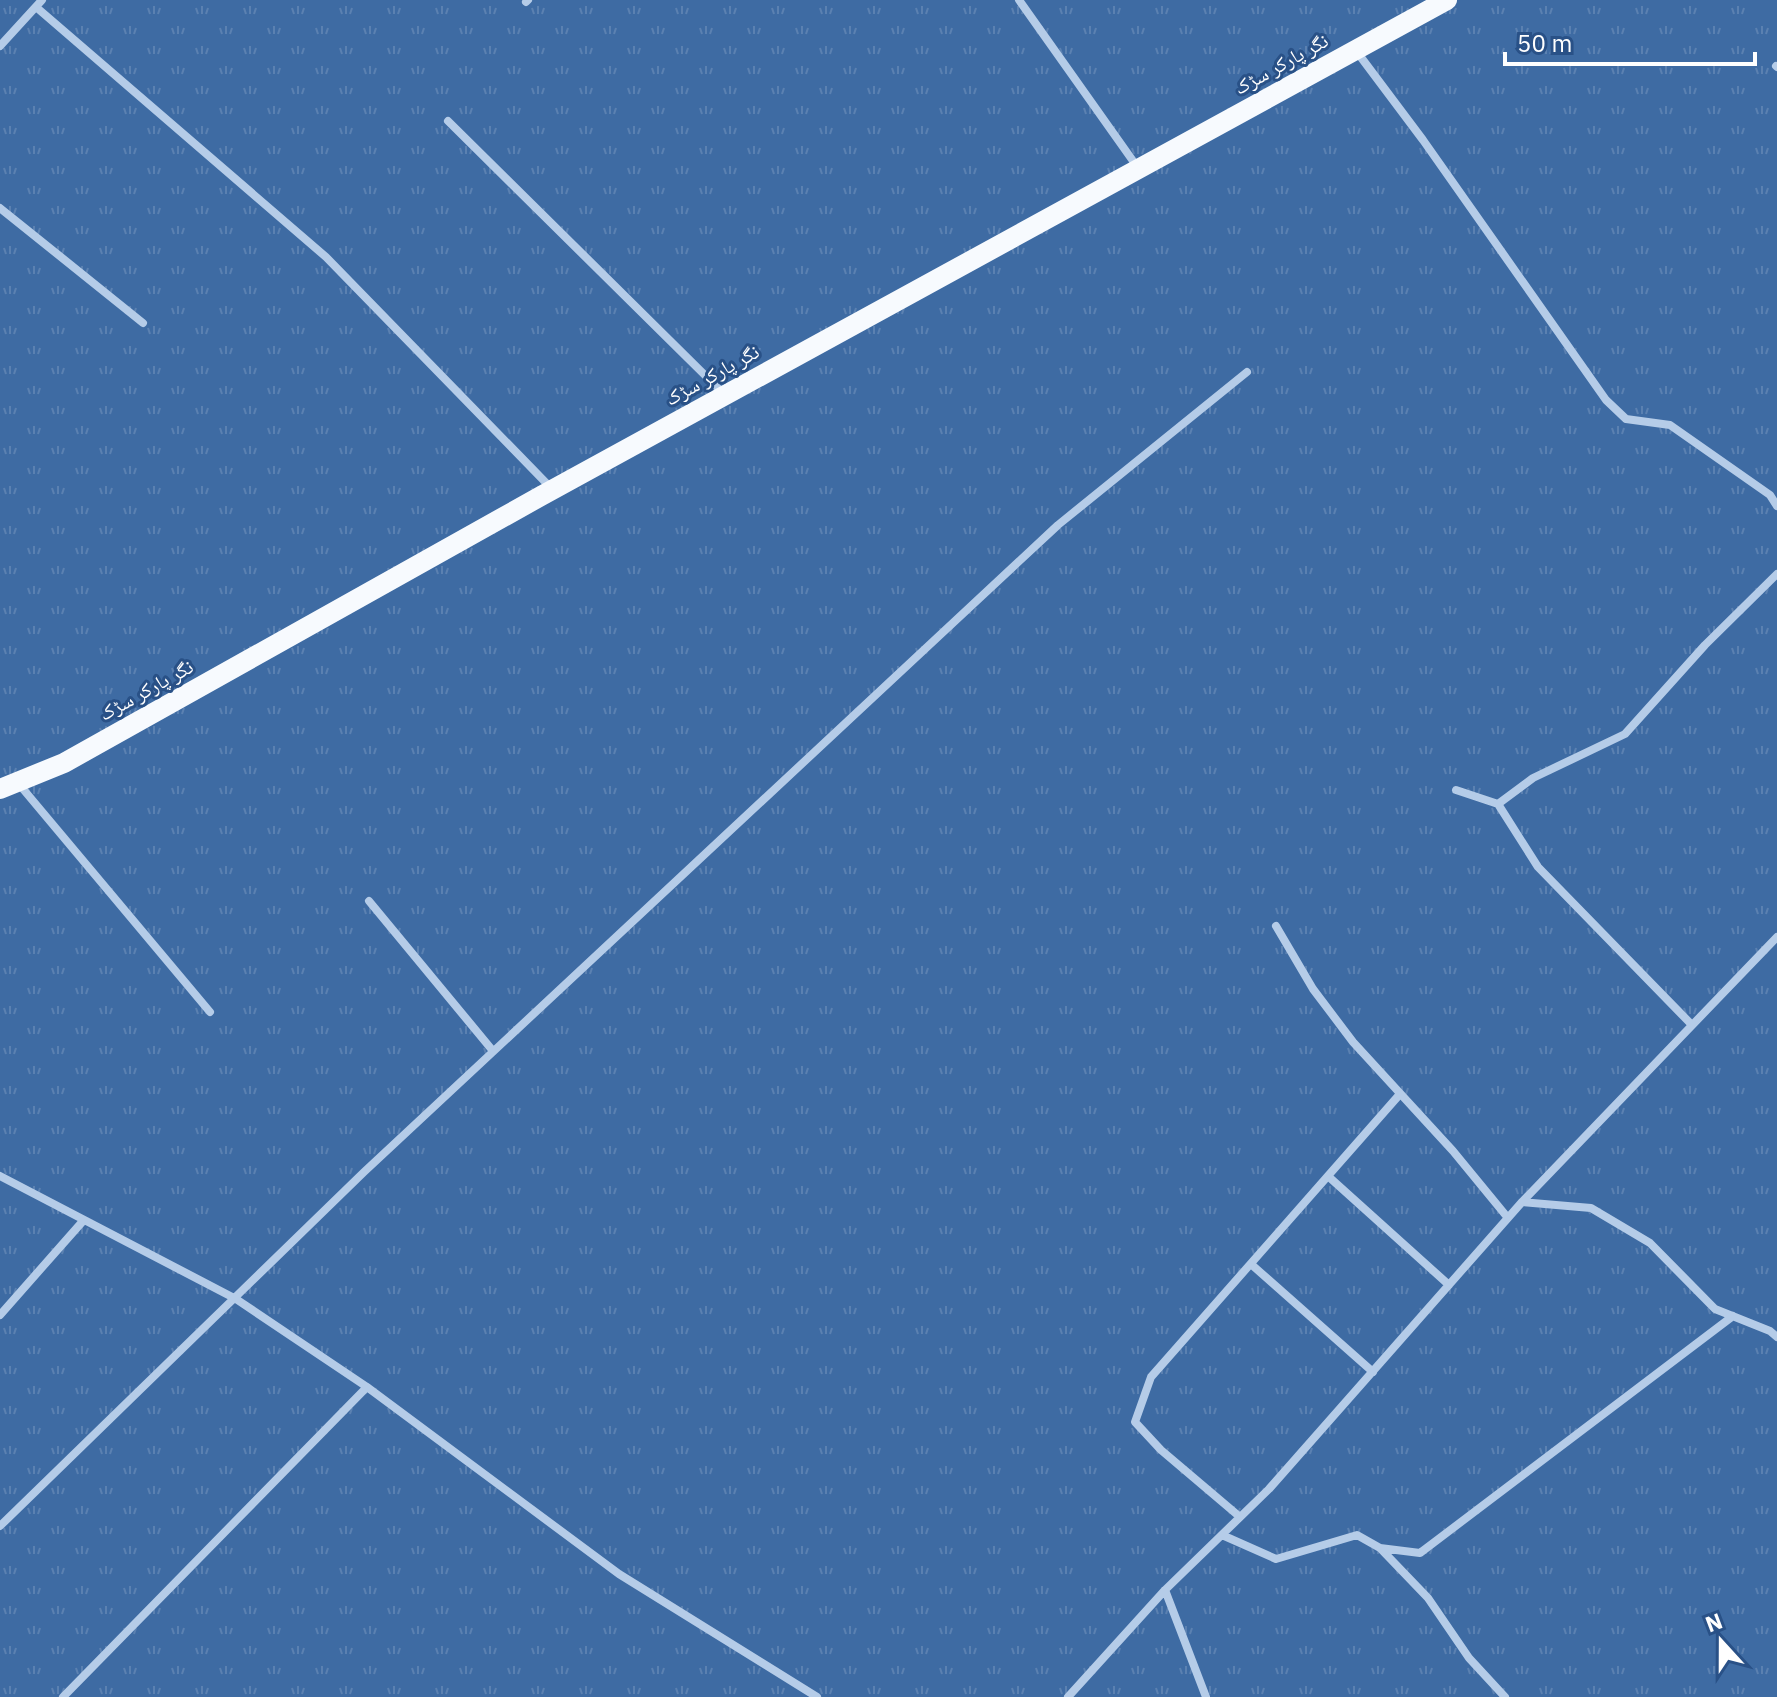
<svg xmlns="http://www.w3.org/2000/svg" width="1777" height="1697" font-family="'IBM Plex Sans','Noto Naskh Arabic',sans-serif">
<defs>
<pattern id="grass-tufts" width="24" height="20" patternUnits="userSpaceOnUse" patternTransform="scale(2)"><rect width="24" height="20" fill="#3e6ba3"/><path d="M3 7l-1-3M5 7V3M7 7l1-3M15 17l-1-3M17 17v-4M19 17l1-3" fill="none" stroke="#5b81b1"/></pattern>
</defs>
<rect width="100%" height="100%" fill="#295187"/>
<path fill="url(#grass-tufts)" d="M0,0H1777V1697H0Z"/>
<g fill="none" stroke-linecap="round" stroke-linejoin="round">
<path stroke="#b5cce8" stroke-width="8" d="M1019,0L1138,168
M526,2L528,0
M36,7L326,257L552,489
M0,46L42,0
M1357,52L1423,140L1606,400L1626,419L1670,425L1770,495L1777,506
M1776,66L1777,67
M448,121L725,395
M0,208L143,323
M18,783L210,1012
M1456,790L1498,804L1538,867L1692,1025
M1498,804L1533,778L1625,734L1705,645L1777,574
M369,901L493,1051
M1276,926L1313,989L1353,1042L1453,1151L1508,1218
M0,1176L236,1299L367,1387L619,1574L817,1697
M1329,1177L1449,1285
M1522,1202L1591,1208L1650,1243L1715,1309L1770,1331L1777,1337
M1252,1265L1373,1372
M0,1315L83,1221
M1240,1517L1161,1450L1135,1422L1151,1377L1400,1094
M0,1526L364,1172L1058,525L1247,372
M1222,1535L1276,1559L1357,1535L1380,1548L1420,1553L1733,1316
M1380,1548L1428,1598L1469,1658L1505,1697
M1165,1590L1206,1697
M63,1697L367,1387
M1068,1697L1165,1590L1269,1489L1522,1202L1777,937"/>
<path stroke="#f7fafe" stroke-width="20" d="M0,789L64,763L541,496L1447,0"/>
</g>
<g text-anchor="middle" stroke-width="6" stroke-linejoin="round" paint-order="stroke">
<g font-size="20" fill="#fff" stroke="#295187">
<text transform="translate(1281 64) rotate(-29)" y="7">نگر پارکر سڑک</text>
<text transform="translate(712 375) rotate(-29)" y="7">نگر پارکر سڑک</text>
<text transform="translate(146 690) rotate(-29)" y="7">نگر پارکر سڑک</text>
</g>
</g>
<g transform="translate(1721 1641) rotate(339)" stroke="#295187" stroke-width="6" paint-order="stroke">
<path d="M0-6L14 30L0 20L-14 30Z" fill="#ffffff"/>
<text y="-12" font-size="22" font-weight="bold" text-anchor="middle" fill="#ffffff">N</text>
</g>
<path d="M1505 52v12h250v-12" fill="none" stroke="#ffffff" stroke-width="4"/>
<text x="1517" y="52" font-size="24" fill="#ffffff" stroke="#295187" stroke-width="6" paint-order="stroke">50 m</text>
</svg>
